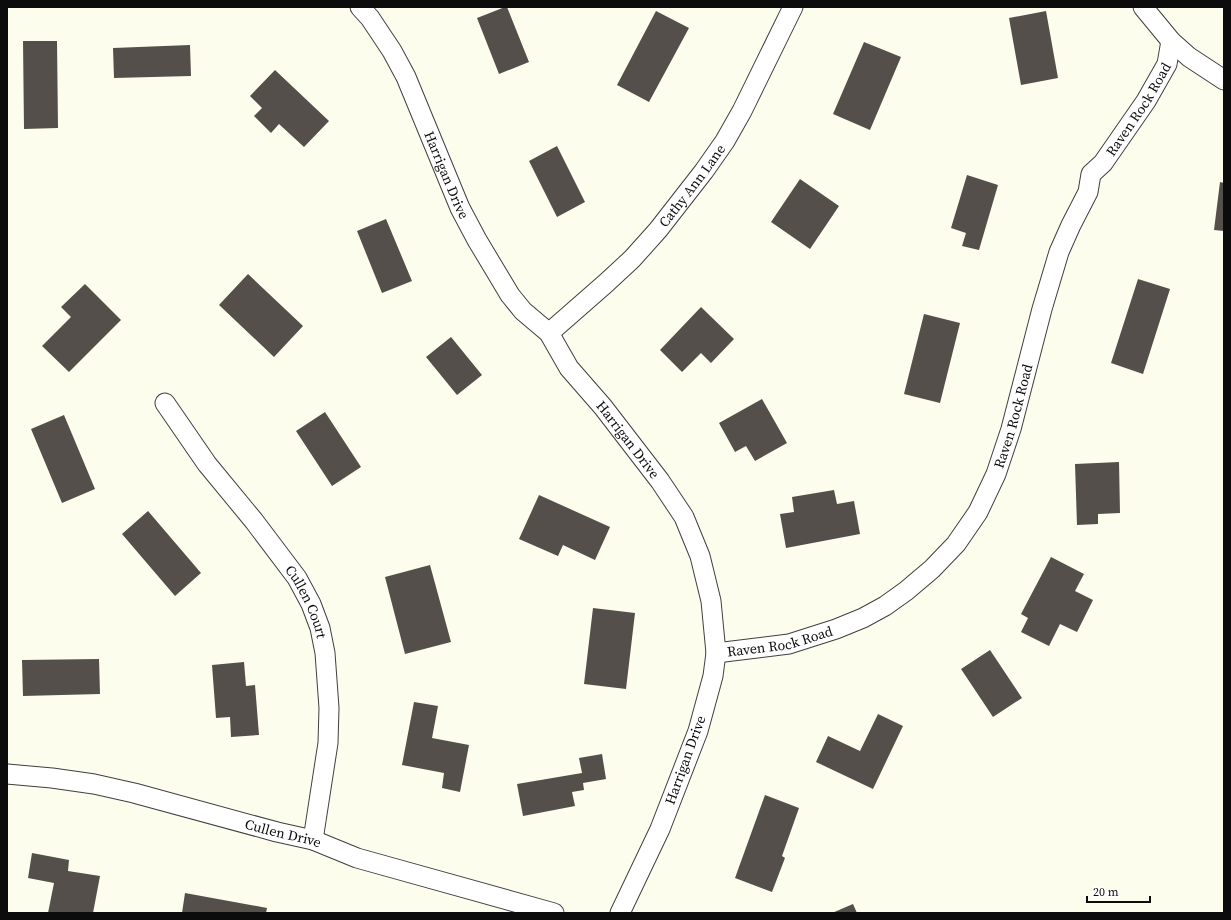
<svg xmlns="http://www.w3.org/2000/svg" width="1231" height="920" font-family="'Source Serif 4',serif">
<rect width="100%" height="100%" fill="#fdfded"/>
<path fill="#544f4a" d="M505,7H507L529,62L499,74L477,18Z
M656,11L689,28L649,102L617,85Z
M1046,11L1058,78L1021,85L1009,18Z
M23,41H57L58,128L24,129Z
M864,42L901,57L870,130L833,114Z
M190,45L191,76L114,78L113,48Z
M275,70L329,121L304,147L279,124L271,133L254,116L262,108L250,96Z
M557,146L585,202L557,217L529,161Z
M967,175L998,185L979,250L962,246L966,233L951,228Z
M800,179L839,206L810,249L771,222Z
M1220,182L1224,183V231L1214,230Z
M386,219L412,281L382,293L357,231Z
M248,274L303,326L274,357L219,305Z
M1138,279L1170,289L1143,374L1111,363Z
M85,284L121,320L69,372L42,346L71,317L61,307Z
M701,307L734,339L711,363L701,353L682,372L660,350Z
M924,314L960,323L940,403L904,394Z
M451,337L482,375L457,395L426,357Z
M762,399L787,443L755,461L746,446L735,452L719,423Z
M325,412L361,467L332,486L296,431Z
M64,415L95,489L62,503L31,429Z
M1119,462L1120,513L1098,514V524L1077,525L1075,464Z
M834,490L837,504L854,501L860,534L786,548L780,514L794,512L792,497Z
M539,495L610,527L595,560L563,545L558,556L519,539Z
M148,511L201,573L175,596L122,534Z
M1051,557L1084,574L1075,591L1093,600L1077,632L1060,624L1049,646L1021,632L1028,618L1021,614Z
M430,565L451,642L405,654L385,577Z
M593,608L635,613L626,689L584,684Z
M990,650L1022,698L993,717L961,669Z
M99,659L100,694L23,696L22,660Z
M244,662L246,686L255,685L259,735L231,737L230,717L216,718L212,665Z
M414,702L438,706L432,738L469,745L460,792L442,788L444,773L402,765Z
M878,714L903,726L873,789L816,762L828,736L860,751Z
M602,754L606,779L583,783L584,790L572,792L575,806L523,816L517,784L582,773L579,758Z
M765,795L799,808L782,856L785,858L772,892L735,878Z
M32,853L69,860L68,871L100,876L93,913H48L54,883L28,878Z
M185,893L267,908L266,913H182Z
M853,904L857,913H832Z"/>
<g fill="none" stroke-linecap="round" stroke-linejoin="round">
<g stroke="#3f3f3f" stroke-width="21">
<g id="street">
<path id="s1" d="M360,7L370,18L392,51L406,77L460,208L477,240L510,295L523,311L549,333L569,368L603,407L660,481L684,517L700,556L711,601L716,653L713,676L698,731L660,829L620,913"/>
<path d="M1143,7L1171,41L1189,57L1224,80"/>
<path id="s2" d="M549,333L605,284L632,259L658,230L704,171L725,141L742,111L793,7"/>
<path id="s3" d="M165,403L207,464L254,521L297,578L311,604L320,628L325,653L329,708L328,743L313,840"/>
<path id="s4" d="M716,653L789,644L836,629L863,618L885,606L906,591L932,569L956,544L978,512L996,474L1011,429L1042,309L1059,252L1071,225L1088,192L1091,174L1103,163L1146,101L1167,64L1171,41"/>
<path id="s5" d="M7,774L52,778L94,784L134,793L277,832L313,840L357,858L554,913"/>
</g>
</g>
<use href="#street" stroke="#fff" stroke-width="19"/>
</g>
<g text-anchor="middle" stroke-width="4" stroke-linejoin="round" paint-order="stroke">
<g font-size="14" fill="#0c0c0c" stroke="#fff">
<text dy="5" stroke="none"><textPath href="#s4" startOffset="749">Raven Rock Road</textPath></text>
<text dy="5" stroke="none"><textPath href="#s1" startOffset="190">Harrigan Drive</textPath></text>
<text dy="5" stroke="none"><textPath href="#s2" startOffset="206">Cathy Ann Lane</textPath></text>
<text dy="5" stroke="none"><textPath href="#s4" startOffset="413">Raven Rock Road</textPath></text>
<text dy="5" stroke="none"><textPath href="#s1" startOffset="514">Harrigan Drive</textPath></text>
<text dy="5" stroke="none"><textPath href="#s3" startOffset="245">Cullen Court</textPath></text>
<text dy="5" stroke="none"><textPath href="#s4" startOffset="65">Raven Rock Road</textPath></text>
<text transform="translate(685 760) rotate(-70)" y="5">Harrigan Drive</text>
<text dy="5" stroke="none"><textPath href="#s5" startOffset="283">Cullen Drive</textPath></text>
</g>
</g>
<rect width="1231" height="920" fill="none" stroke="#0c0c0c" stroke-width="16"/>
<path d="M1087 896v6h63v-6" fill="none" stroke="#0c0c0c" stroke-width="2"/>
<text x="1093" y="896" font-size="12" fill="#0c0c0c" stroke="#ffffff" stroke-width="3" paint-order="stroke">20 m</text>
</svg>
